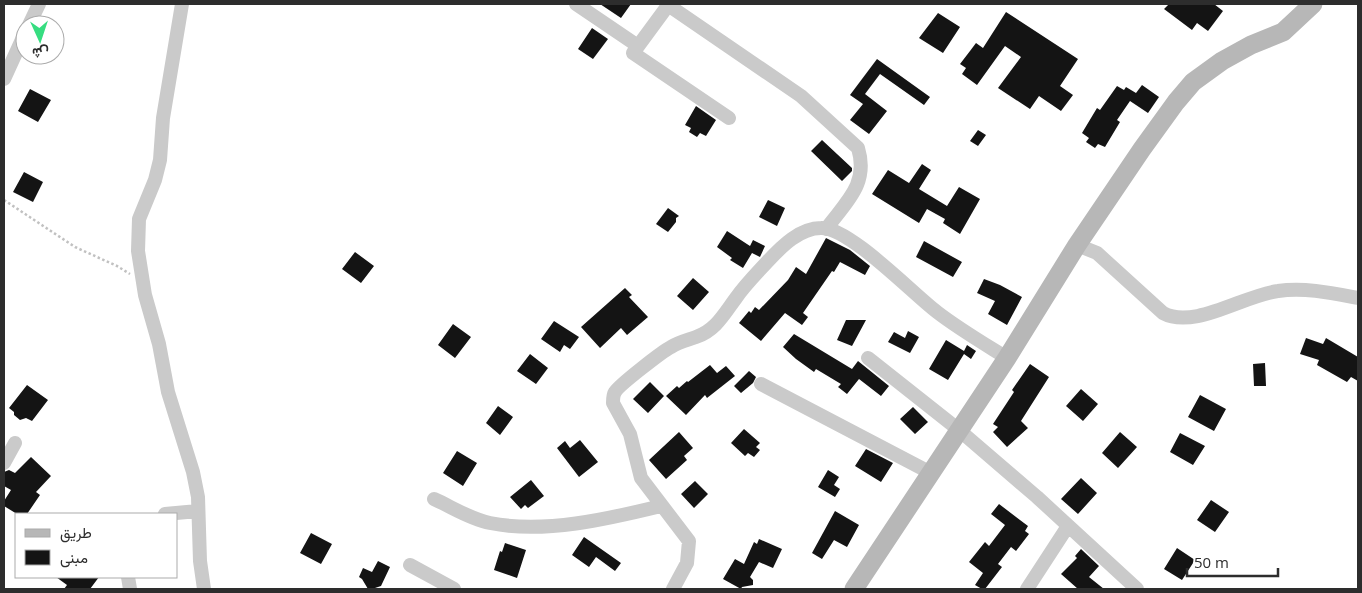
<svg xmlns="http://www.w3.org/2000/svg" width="1362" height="593" font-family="'Open Sans',Vazirmatn,sans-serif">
<rect width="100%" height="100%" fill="#fff"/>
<path fill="#141414" d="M600,4H631L621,18Z
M1169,4H1214L1223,11L1208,31L1197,23L1192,30L1164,9Z
M1006,12L1078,59L1060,86L1073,95L1061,111L1039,96L1030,109L998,88L1021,57L1005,46L977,85L962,74L966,68L960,64L970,51L976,43L983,48Z
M938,13L960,27L943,53L919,38Z
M592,28L608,39L593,59L578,49Z
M877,59L930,97L924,105L880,74L865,94L887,111L869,134L850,120L863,104L850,95Z
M1142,85L1159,97L1148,113L1130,101L1117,120L1120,122L1105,147L1098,144L1095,148L1086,142L1089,138L1082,133L1097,108L1100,110L1117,86L1124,90L1126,87L1136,93Z
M30,89L51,100L38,122L18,111Z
M696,106L716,120L706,136L700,133L697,137L689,132L691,128L685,125Z
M978,130L986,135L978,146L970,141Z
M822,140L852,168V171L842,181L811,151Z
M922,164L931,170L919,189L947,206L959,187L980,199L960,234L943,223L945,219L927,209L919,223L872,194L888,170L909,183Z
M24,172L43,182L33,202L13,192Z
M768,200L785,208L777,226L759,217Z
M668,208L679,216L676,218V222L668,232L656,224Z
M727,231L750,246L753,240L765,246L760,257L752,253L743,268L730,260L732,258L717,247Z
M826,238L850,250L870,266L865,275L840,262L834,272L832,271L803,313L808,317L802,325L785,313L761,341L739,323L749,311L751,313L755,307L759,310L788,280L796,267L806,274Z
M924,241L962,262L953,277L916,257Z
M355,252L374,266L361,283L342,269Z
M693,278L709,292L693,310L677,296Z
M984,279L1000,285L1022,297L1007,325L988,314L995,301L977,293Z
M625,288L632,295L629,297L648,317L627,335L621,328L600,348L581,327Z
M846,320H866L852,346L837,340Z
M554,321L579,337L570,349L564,345L560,352L541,339Z
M453,324L471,337L455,358L438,345Z
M908,331L919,337L910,353L888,342L894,332L905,338Z
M794,334L852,369L858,361L889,386L881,396L859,379L847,394L838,387L841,384L816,369L814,372L796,359L783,347Z
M1306,338L1323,344L1326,338L1358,357V381L1351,377L1347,382L1317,365L1319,360L1300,354Z
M946,340L964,351L967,345L976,351L971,359L964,354L948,380L929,369Z
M530,354L548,368L536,384L517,371Z
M1265,363L1266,386H1254L1253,364Z
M1030,364L1049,377L1021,421L1028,428L1007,447L993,432L998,427L993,424L1014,392L1012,390Z
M710,365L717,373L726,366L735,376L707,398L705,395L686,415L666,396L677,386L679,388L687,381L688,382Z
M749,371L756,377L753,383L741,393L734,386Z
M650,382L664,396L648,413L633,399Z
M27,385L48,400L32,421L26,418L20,420L14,415V412L9,408Z
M1081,389L1098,404L1083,421L1066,406Z
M1200,395L1226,409L1214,431L1188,417Z
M498,406L513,417L500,435L486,423Z
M913,407L928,422L915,434L900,419Z
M744,429L760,443L756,447L760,450L754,457L748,453L745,456L731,443Z
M679,432L693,448L684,456L687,460L666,479L649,460Z
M1120,432L1137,447L1118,468L1102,453Z
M1180,433L1205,446L1193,465L1170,452Z
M580,440L598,462L579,477L557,448L565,441L570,448Z
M866,449L893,463L881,482L855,466Z
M457,451L477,463L463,486L443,473Z
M31,457L51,476L36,492L40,495L27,514H17L4,506V501L11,490L4,486V472L9,470L15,473Z
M828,470L839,477L834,485L840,489L835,497L818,487Z
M1081,478L1097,493L1078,514L1061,499Z
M531,480L544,496L528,508L525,505L521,509L510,497Z
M695,481L708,494L694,508L681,494Z
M1211,500L1229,512L1215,532L1197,520Z
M999,504L1028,526L1025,531L1029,534L1016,551L1011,547L998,564L1002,567L985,589H982L975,585L983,573L969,562L985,542L989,546L1005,525L991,514Z
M835,511L859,525L847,547L834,540L822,559L812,553Z
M311,533L332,544L321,564L300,553Z
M584,537L621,563L615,571L596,557L589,567L572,555Z
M759,539L782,549L773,568L759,562L750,577L753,580V585L742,587L741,589L723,579L735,559L744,564L754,542L757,544Z
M505,543L526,550L517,578L494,570L500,551L502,552Z
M1177,548L1195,560L1182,580L1164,569Z
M1081,549L1099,566L1089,577L1104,589H1078L1061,574L1077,558L1075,556Z
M378,561L390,567L381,586L372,589H368L362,579L359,577L363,568L372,572Z
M56,577H99L90,589H64L67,585Z"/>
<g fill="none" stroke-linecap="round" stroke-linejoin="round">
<path stroke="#c1c1c1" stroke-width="2.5" stroke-dasharray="2.5 2.5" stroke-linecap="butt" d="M4,200L75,247L117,266L130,274"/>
<path stroke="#cacaca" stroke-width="14" d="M182,4L163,118L160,160L155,180L139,219L138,251L145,295L159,344L168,392L193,472L198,497L200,561L204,589
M576,4L638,46
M669,4L633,53L729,118
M668,5L801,96L858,148C869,184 846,202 826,229
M29,25L39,4
M4,79L25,33
M1077,245L1097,253L1163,313C1194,330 1244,295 1278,291C1304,287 1332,293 1358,298
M868,358L959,430L1037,497L1137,589
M761,384L931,473
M4,463L15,443
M434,499C452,507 470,519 490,523C544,534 608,519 661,506
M165,514L198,511
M410,565L454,589
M128,577L130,589
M673,589L687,563L689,541L641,478L630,434L613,403C613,399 613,395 615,392C619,385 663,351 671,347C679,342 688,340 696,337C716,330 724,314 736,298C745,285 757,273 768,261C782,246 800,228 821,228C849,227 913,294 937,312C959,329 983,343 1007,358
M1027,589L1068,526"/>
<path stroke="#b7b7b7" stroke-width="19" d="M854,589L1007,358L1077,245L1142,149L1176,102L1193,82L1222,61L1251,45L1283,32L1313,4"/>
</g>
<rect width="1362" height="593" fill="none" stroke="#2d2d2d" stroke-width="10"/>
<rect x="15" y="513" width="162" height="65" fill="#ffffff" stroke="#ababab"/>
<rect x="25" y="529" width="25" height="8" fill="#b7b7b7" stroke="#ababab"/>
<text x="60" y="538" font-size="15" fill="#2d2d2d">طريق</text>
<rect x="25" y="550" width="25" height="15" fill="#141414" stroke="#ababab"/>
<text x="60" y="563" font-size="15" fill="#2d2d2d">مبنى</text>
<g transform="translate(40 40) rotate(177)"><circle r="24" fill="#ffffff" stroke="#ababab"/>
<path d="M0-4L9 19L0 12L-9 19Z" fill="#36dd80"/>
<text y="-8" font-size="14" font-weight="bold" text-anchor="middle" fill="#2d2d2d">ش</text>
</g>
<path d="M1187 568v8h91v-8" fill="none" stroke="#2d2d2d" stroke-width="2.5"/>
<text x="1194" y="568" font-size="15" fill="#2d2d2d" stroke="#ffffff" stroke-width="4" paint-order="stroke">50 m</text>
</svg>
